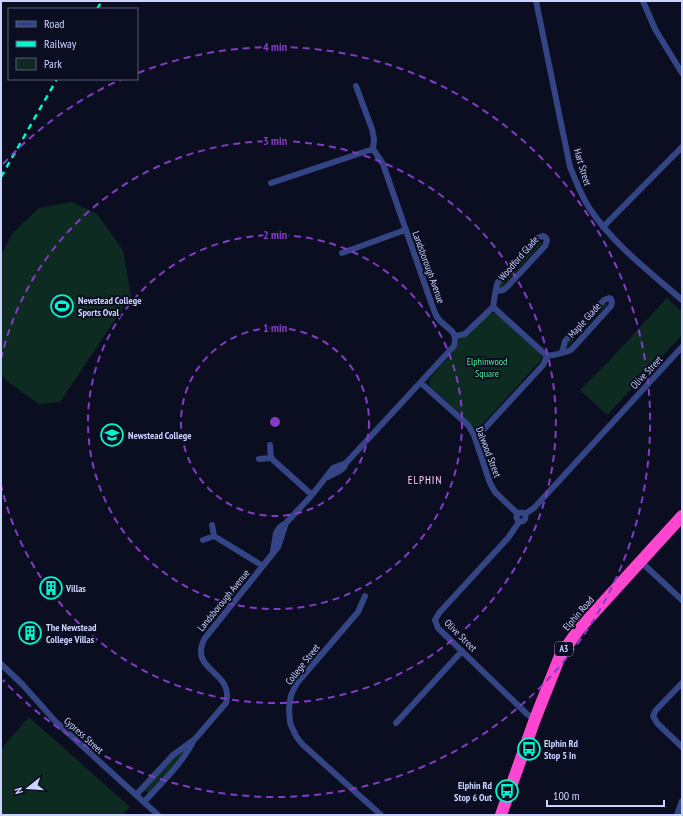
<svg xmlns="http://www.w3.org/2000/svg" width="683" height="816" font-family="'PT Sans Narrow',sans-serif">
<rect width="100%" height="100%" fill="#0b0d21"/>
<path fill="#0e2b22" d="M72,202L97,214L123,250L131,296L60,402L39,404L12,385L1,375V255L12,234L39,208Z
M538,241H541V244L502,287H500L499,284Z
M667,298L682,312V335L607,415L580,390L605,365Z
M605,302L607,305L565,349V346Z
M490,313H496L540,354L542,357L541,360L481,426C475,430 472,426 468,421L430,386L429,383L430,378L454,351L460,339L469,335Z
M29,717L130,807L122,815H1V749Z
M186,749C176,765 162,778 149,792H145L144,790L176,754Z"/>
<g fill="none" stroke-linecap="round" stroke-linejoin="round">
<path stroke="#334584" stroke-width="6" d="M536,1L570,167C576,181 581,196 590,209C614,245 650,272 682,300
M643,1L655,29L682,73
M271,183L373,149
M603,227L682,147
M342,253L405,230
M493,307C494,301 496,285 498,282L537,238L543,236L545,237L547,240L545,246L506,288L503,290L497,291
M456,336L465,334L493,307L547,356L543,365L484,429L474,435
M547,356C553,355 566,353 571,350L611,306L612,302L611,299L609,298L604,300L565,341L562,352
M421,383L468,425L474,435L490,483L495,492L518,514
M270,445L271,458L312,495
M259,459L271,458
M328,477C336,472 343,472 346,463L454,346C459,329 445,329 437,317C435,314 434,309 432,305L383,164L373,149L374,139L372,129L356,86
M516.5 517a4.5 4.5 0 1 1 9 0a4.5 4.5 0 1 1-9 0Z
M525,514L534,508L682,347
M519,522L508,538L439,613L435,620L438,628L527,714L535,719
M212,525L214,536
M203,540L214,536L263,566
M273,551L276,533L280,527L286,523L312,495L333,468L346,463
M640,561L682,600
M365,596L358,612L297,683L291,695L289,708L290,723L296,736L302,744L381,815
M1,664L22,684L56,722L158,815
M682,683L656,710L653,716L657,723L682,747
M396,723L462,651
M136,795L173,755L195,739L226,703C235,671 187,671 205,638L278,547L286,523
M144,802C162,782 182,764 194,740
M677,815L682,801"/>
<path stroke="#ff46d1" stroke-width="12" d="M501,815L535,719L560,656L579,629L682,516"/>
<path stroke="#00f6cc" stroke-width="2.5" stroke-dasharray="6 5" stroke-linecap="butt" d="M97,9L102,1
M1,177L57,79"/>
</g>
<g fill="none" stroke="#833dc5" stroke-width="2" stroke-dasharray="7 5">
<circle cx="275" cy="422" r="94"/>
<circle cx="275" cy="422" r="187"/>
<path d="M1 359A281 281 0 1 1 1 485"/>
<path d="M3 164A375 375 0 0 1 122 79M138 73A375 375 0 1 1 3 680"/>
</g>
<defs>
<g id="stadium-ring" transform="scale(1.15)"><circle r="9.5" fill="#0b0d21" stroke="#00f6cc" stroke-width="1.5"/><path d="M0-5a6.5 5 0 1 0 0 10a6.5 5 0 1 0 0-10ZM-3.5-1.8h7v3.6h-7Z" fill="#00f6cc"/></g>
<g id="school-ring" transform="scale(1.15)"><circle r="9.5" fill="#0b0d21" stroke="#00f6cc" stroke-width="1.5"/><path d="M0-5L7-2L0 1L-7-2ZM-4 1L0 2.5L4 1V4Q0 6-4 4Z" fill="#00f6cc"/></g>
<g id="building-ring" transform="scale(1.15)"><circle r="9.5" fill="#0b0d21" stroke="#00f6cc" stroke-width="1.5"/><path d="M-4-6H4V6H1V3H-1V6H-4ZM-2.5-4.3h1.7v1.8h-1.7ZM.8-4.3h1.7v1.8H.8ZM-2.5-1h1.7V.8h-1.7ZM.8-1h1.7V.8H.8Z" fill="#00f6cc"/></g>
<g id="bus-ring" transform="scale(1.15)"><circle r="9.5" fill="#0b0d21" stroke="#00f6cc" stroke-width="1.5"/><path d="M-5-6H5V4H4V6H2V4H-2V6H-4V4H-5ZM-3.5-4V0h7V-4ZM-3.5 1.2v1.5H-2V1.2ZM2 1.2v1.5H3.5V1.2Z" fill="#00f6cc"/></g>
</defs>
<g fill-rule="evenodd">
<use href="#stadium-ring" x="62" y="306"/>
<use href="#school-ring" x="112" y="435"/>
<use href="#building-ring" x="51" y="588"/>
<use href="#building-ring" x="30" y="633"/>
<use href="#bus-ring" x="529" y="749"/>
<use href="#bus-ring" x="507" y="791"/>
</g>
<g text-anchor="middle" stroke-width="4" stroke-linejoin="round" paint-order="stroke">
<rect fill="#0b0d21" stroke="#9198bc" stroke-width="1" x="555" y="642" width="18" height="14" rx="3"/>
<g font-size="9" font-weight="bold" fill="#cbd3ff">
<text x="564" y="652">A3</text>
</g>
<g font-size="10" fill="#cbd3ff" stroke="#0b0d21">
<text transform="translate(583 167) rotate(73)" y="4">Hart Street</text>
<text transform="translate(518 258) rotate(-49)" y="4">Woodford Glade</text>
<text transform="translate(429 267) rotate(70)" y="4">Landsborough Avenue</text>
<text transform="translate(584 320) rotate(-48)" y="4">Maple Glade</text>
<text transform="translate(646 372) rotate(-47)" y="4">Olive Street</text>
<text transform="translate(489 452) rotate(69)" y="4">Dalwood Street</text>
<text transform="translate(223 600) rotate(-51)" y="4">Landsborough Avenue</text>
<text transform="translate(578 613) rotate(-49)" y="4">Elphin Road</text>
<text transform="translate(461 635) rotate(45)" y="4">Olive Street</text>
<text transform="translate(302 664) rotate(-52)" y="4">College Street</text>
<text transform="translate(84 735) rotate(42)" y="4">Cypress Street</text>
</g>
<g font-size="10" font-weight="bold" fill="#cbd3ff" stroke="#0b0d21" text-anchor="start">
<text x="78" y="304">Newstead College<tspan x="78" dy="12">Sports Oval</tspan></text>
<text x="128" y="439">Newstead College</text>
<text x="66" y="592">Villas</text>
<text x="46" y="631">The Newstead<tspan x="46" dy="12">College Villas</tspan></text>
<text x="544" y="747">Elphin Rd<tspan x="544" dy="12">Stop 5 In</tspan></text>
<text x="492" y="789" text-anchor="end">Elphin Rd<tspan x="492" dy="12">Stop 6 Out</tspan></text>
</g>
<g font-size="10" fill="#4fe898" stroke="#0b0d21">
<text x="487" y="365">Elphinwood<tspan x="487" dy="12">Square</tspan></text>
</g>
<g font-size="11" letter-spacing="1" fill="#ffcdfa" stroke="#0b0d21">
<text x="425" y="484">ELPHIN</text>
</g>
</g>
<circle cx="275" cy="422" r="6" fill="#833dc5" stroke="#0b0d21" stroke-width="2"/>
<g font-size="12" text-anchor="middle" font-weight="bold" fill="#833dc5" stroke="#0b0d21" stroke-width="4" stroke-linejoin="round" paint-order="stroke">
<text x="275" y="51">4 min</text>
<text x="275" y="145">3 min</text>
<text x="275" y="239">2 min</text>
<text x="275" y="332">1 min</text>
</g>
<rect width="683" height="816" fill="none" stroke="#cbd3ff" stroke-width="4"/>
<rect x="8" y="8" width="130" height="72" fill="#0b0d21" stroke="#585c7a"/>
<rect x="16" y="21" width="20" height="6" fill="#334584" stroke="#585c7a"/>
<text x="44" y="28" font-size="12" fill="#cbd3ff">Road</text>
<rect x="16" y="41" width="20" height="6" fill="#00f6cc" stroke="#585c7a"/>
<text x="44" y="48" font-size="12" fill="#cbd3ff">Railway</text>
<rect x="16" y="58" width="20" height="12" fill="#0e2b22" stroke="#585c7a"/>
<text x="44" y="68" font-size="12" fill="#cbd3ff">Park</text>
<g transform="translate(28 788) rotate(253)" stroke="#0b0d21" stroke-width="3" paint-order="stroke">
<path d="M0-3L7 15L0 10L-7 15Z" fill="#cbd3ff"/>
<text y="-6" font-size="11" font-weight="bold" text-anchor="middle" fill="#cbd3ff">N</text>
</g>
<path d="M547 800v6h117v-6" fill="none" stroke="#cbd3ff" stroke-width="2"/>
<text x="553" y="800" font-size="12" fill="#cbd3ff" stroke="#0b0d21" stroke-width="3" paint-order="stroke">100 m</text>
</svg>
